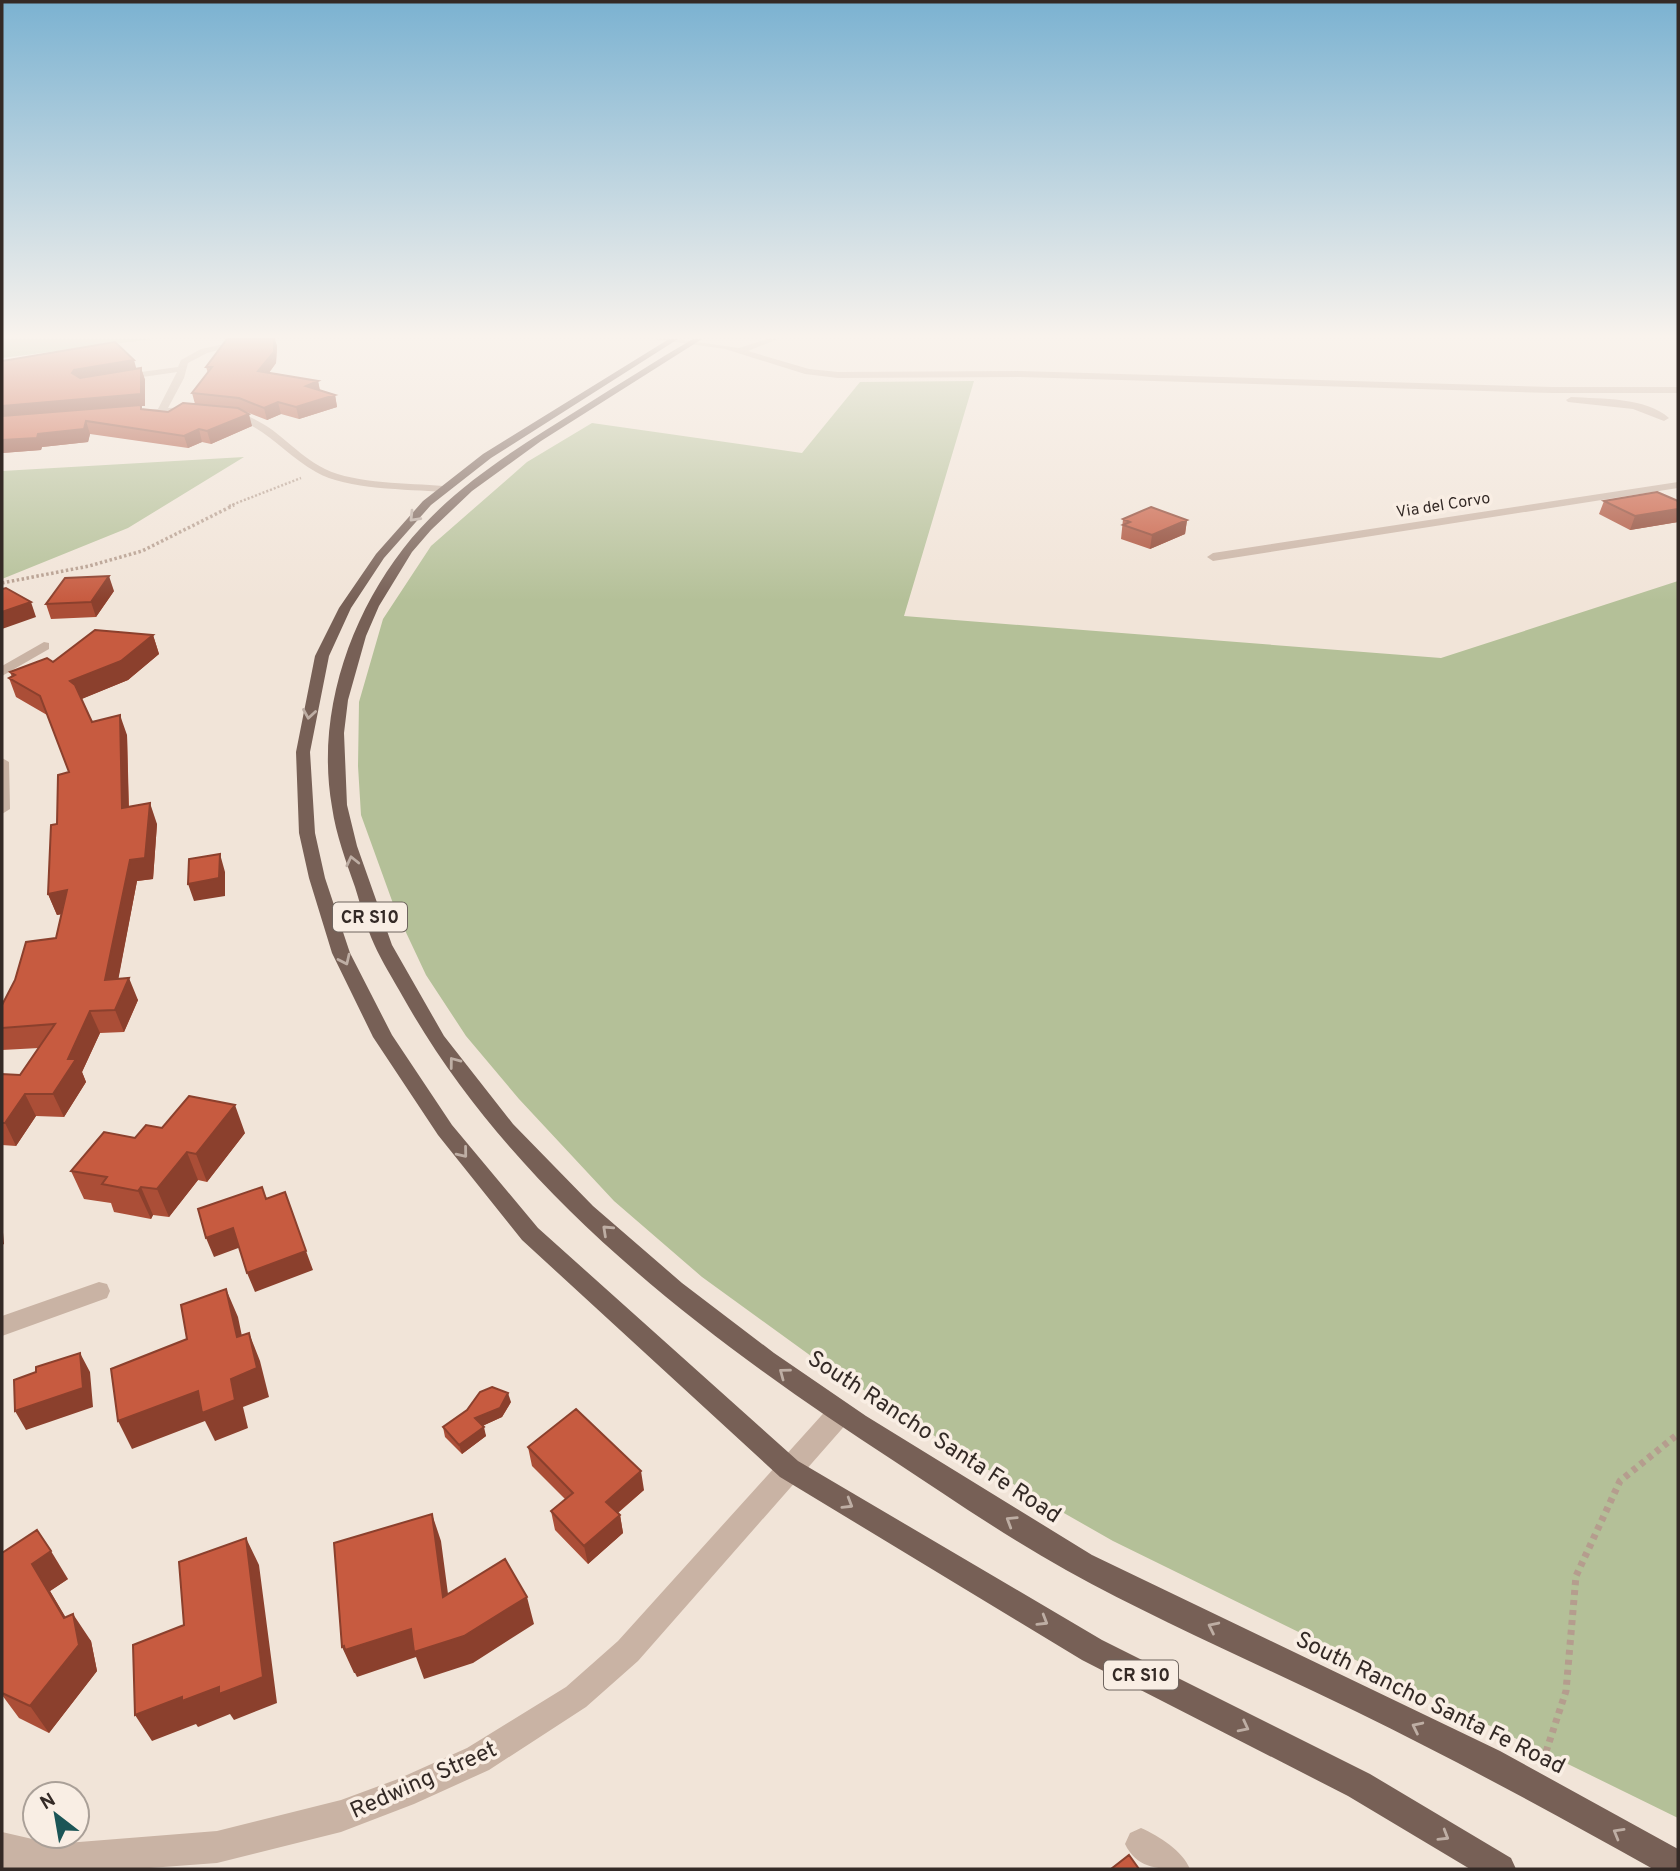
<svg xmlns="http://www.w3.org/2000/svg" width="1680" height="1871" font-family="Overpass,sans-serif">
<rect width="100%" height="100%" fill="#f1e4d8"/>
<path fill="#b4c098" d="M2,339H153L2,358Z
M974,381L904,616L1441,658L1678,581V1818L1113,1541L978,1464L811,1356L702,1277L614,1201L519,1099L466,1036L426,975L395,909L361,815L358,766L359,702L383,619L431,546L527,462L592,423L802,453L860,382Z
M244,457L128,528L2,579V471Z"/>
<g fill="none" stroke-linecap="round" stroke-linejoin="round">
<path stroke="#b59d8e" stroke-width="2.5" stroke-dasharray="2 2" stroke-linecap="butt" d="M229,506L301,478"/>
<path stroke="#b59d8e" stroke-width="3.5" stroke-dasharray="2.5 2.5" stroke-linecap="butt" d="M2,583L89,566L142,551L234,505"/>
<path stroke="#b59d8e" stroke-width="7" stroke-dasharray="5 5" stroke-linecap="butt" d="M1543,1761L1566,1691L1576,1576L1620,1481L1678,1434"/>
<path fill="#c9b3a4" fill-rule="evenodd" d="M248,339H262L207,353L188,363L184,378L168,408L194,407L197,408V412L131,416L126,413L131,410L158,409L177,372L122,380L119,379V375L178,367L181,360L201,349Z
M654,339H676L739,348L767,339H778L748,351L809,369L838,372L1020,371L1553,387H1678V393H1553L1020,377L838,378L805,374L725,349Z
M1571,397C1601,399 1646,397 1669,418L1664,421L1633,409L1568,402L1566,400Z
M229,410C277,422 287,449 325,469C356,484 409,483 443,486L448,489L443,492C407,489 347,490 316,472C283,453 264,425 226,415L224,413Z
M1678,482V488L1213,561L1207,557L1213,553Z
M44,642L49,643V649L2,676V666Z
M2,758L9,762L10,809L2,814Z
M99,1282L107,1284L110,1291L107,1298L2,1336V1316Z
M839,1403L848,1406L851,1414L848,1422L638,1661L586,1707L489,1770L414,1804L341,1832L217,1863L136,1869H2V1832L54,1844L217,1831L341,1800L398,1779L467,1748L566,1687L618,1641L830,1406Z
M1141,1828C1159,1836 1183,1851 1190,1869C1162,1869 1138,1871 1125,1844L1130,1833Z"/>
<path fill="#776056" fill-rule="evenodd" d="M669,339H678L491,458L431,505L384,558L351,608L329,656L310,752L315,833L325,878L350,953L392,1035L452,1125L538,1228L798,1461L1102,1640L1370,1774L1511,1858L1516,1869H1470L1348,1796L1082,1660L780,1477L522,1240L438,1135L373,1037L332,953L309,878L299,833L296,752L315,656L339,608L376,554L423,501L483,454Z
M693,339H702L541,441L472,491L431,530L412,552L379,606L366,636L348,700L344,733L347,805L357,846L392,945L444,1036L513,1124L593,1206L682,1283L774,1353L866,1416L1092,1555L1500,1751L1678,1849V1869H1653C1555,1814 1457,1761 1357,1712C1260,1665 1160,1622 1066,1570C1007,1537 950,1498 894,1461C707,1339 514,1195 403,997C393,979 382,962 374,944C366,926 361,906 355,887C346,861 336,835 332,807C316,717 348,620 403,549C450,488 517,448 581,408C618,385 655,361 693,339Z"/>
</g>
<path fill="#ab4e37" d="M227,339H275L277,346L276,363L269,373L318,381L320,390L335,395L337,407L299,419L281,414L267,420L244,411L252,426L211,444L202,442L188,448L90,434L88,442L42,447L41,450L2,453V361L136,369L141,368L145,380V406H141L142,409L168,412L195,404L192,393L208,373L206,367Z
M1604,501H1678V522L1630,530L1599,514Z
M1123,519L1187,520L1185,534L1150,549L1121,539Z
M114,591L96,617L51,619L46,604Z
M153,635L159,654L128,680L81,699L92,722L127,735L129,807L157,824L153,879L137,881L118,979L138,1000L124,1032L100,1033L82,1072L86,1082L64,1117L36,1116L16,1146L2,1145V1074L20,1075L39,1048L2,1050V1005L56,938L61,914L57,915L48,894L57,824L69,772L47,715L16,697L9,678L12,677L10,672Z
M162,1128L245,1133L207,1182L198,1180L169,1217L153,1215L151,1219L114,1212L111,1203L84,1199L71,1171L135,1138Z
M511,1402L502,1417L482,1426L486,1436L462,1454L445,1437L443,1427Z
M528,1447L644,1490L618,1513L620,1515L623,1533L588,1564L555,1530L551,1511L565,1499L532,1466Z
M2,1553L68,1579L50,1591L65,1617L91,1641L97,1671L49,1733L19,1718L2,1695Z"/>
<path fill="#8b402d" d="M274,339L277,346L276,363L261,383L258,371Z
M134,360L137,371L78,381L72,373L74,370Z
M141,368L145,380V406H141L144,417L2,418V406Z
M318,381L320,393L306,386Z
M335,395L337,407L299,419L296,407Z
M278,402L281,414L267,420L264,408Z
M249,414L252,426L211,444L207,431Z
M86,421L90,434L88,442L42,447L41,450L2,453V440L38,434Z
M199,429L202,442L188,448L184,436Z
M1678,509V522L1630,530L1635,516Z
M1187,520L1185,534L1150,549L1152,535Z
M109,576L114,591L96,617L91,602Z
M31,602L36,617L2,629V612Z
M153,635L159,654L128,680L77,701L70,681Z
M120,715L127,735L129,829L122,808Z
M150,803L157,824L153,879L137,881L114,1002L105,980L130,860Z
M220,854L225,872V896L194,901L188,884Z
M67,890L76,912L57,915L48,894Z
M129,978L138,1000L124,1032L115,1010Z
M90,1011L100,1033L82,1072L86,1082L64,1117L53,1094L68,1059Z
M25,1094L36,1116L16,1146L5,1123Z
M235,1105L245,1133L207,1182L196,1154Z
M187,1152L198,1180L169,1217L157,1189Z
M141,1187L153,1215L151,1219L138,1191Z
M2,1221L4,1244L2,1245Z
M233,1228L241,1247L214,1257L206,1238Z
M306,1251L313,1270L255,1292L247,1273Z
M226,1289L238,1317L248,1365L237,1337Z
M249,1333L260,1361L269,1397L243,1407L248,1428L215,1441L205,1421L132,1449L118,1421L231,1379Z
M80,1353L90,1372L93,1407L26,1430L15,1411Z
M508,1393L511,1402L502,1417L478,1428L475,1418Z
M484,1427L486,1436L462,1454L459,1445Z
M641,1471L644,1490L609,1520L606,1502Z
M432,1514L441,1541L452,1624L443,1597Z
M620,1515L623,1533L588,1564L584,1546Z
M246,1538L259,1565L277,1703L234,1720L230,1714L198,1727L196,1724L152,1741L135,1715L182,1697L219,1687Z
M51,1551L68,1579L50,1591L78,1638L73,1614L91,1641L97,1671L49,1733L30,1706L64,1618L32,1564Z
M527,1597L534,1624L473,1663L424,1679L416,1657L357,1677L355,1673H354L342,1647Z"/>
<path fill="#c75b40" stroke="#8b402d" stroke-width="2" d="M227,339H274V352L258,371L318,381L306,386L335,395L296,407L278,402L264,408L239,398L192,393L212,367H206Z
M115,342L134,360L74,370L72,373L80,378L141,368V394L2,406V361Z
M183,403L238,408L249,414L207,431L199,429L184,436L86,421L84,429L38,434L37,438L2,440V416L141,405V409L168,412Z
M1657,492L1678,501V509L1635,516L1604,501Z
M1151,507L1187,520L1152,535L1123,525L1130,522L1123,519Z
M109,576L91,602L46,604L65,578Z
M6,588L31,602L2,612V589Z
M95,630L153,635L121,661L70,681L75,685L92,722L120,715L122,808L150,803L145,858L130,860L105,980L129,978L115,1010L90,1011L68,1059H76L53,1094H25L5,1123H2V1074L20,1075L55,1024L2,1028V1005L15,980L26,942L56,938L67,890L48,894L51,825L57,824L58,775L69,772L40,696L9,678L15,675L10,672L47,658L53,662Z
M220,854L219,878L188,884L189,859Z
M189,1096L235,1105L196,1154L187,1152L157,1189L141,1187L138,1191L102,1184L107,1177L71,1171L104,1132L135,1138L146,1125L162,1128Z
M262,1187L266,1199L285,1192L306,1251L247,1273L233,1228L206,1238L198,1209Z
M226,1289L237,1337L249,1333L257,1368L231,1379L235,1400L202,1413L198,1391L118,1421L111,1369L187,1339L181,1305Z
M80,1353L83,1388L15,1411L14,1380L36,1372V1367Z
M492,1387L508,1393L500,1408L475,1418L484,1427L459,1445L443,1427L467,1410L480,1392Z
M576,1409L641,1471L606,1502L620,1515L584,1546L551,1511L573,1493L528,1447Z
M432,1514L443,1597L505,1559L527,1597L464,1636L414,1652L411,1629L345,1650L344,1646L342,1647L334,1543Z
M37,1530L51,1551L32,1564L64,1618L73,1614L79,1645L30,1706L2,1693V1553Z
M246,1538L263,1677L219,1694V1687L182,1701V1697L135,1715L133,1645L184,1625L179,1562Z
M1129,1855L1139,1869H1111Z"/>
<defs><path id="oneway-chevron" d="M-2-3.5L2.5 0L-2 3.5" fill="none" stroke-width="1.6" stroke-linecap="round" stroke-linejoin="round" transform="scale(1.75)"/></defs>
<g stroke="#beaea4">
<use href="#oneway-chevron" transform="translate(414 517) rotate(134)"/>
<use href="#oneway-chevron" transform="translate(309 714) rotate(99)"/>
<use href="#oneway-chevron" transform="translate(352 861) rotate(-103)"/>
<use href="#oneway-chevron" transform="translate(345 960) rotate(65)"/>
<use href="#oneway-chevron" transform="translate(454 1062) rotate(-127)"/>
<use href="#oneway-chevron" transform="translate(463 1153) rotate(51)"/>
<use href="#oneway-chevron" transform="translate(607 1230) rotate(-137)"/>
<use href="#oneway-chevron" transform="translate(784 1373) rotate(-143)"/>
<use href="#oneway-chevron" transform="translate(848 1504) rotate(31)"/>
<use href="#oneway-chevron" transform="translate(1011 1521) rotate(-148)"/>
<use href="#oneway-chevron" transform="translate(1043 1621) rotate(31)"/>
<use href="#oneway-chevron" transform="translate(1213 1627) rotate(-154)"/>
<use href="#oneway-chevron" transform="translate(1244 1727) rotate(27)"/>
<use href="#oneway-chevron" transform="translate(1417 1727) rotate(-154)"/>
<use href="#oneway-chevron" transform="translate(1618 1833) rotate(-150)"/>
<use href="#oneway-chevron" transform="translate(1444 1836) rotate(31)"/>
</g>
<linearGradient id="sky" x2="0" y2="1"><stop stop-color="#7bb2d1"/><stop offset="0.56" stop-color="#f9f3ed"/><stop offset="1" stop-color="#f9f3ed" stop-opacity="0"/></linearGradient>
<rect width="1680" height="601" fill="url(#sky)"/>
<g text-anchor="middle" stroke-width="7" stroke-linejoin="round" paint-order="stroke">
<g font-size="16" fill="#342a26" stroke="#f9eee4">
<text transform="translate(1443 504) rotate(-9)" y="6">Via del Corvo</text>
</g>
<g fill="#f9eee4" stroke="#6f655f" stroke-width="2">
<rect x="333" y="902.5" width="74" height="29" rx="5"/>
<rect x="1104" y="1660.5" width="74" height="29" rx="5"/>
</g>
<g font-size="18" font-weight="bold" fill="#342a26">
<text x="370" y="923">CR S10</text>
<text x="1141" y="1681">CR S10</text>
</g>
<g font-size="23" fill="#342a26" stroke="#f9eee4">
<text transform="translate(935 1436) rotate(33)" y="8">South Rancho Santa Fe Road</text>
<text transform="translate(1431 1702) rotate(26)" y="8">South Rancho Santa Fe Road</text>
<text transform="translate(423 1779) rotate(-24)" y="8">Redwing Street</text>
</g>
</g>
<rect width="1680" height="1871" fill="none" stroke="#342a26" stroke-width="7"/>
<g transform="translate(56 1815) rotate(329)"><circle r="33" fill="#f9eee4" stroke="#aaa098" stroke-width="2"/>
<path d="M0-5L12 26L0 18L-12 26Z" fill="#1b5556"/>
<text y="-10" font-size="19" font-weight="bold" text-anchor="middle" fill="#342a26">N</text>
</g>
</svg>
